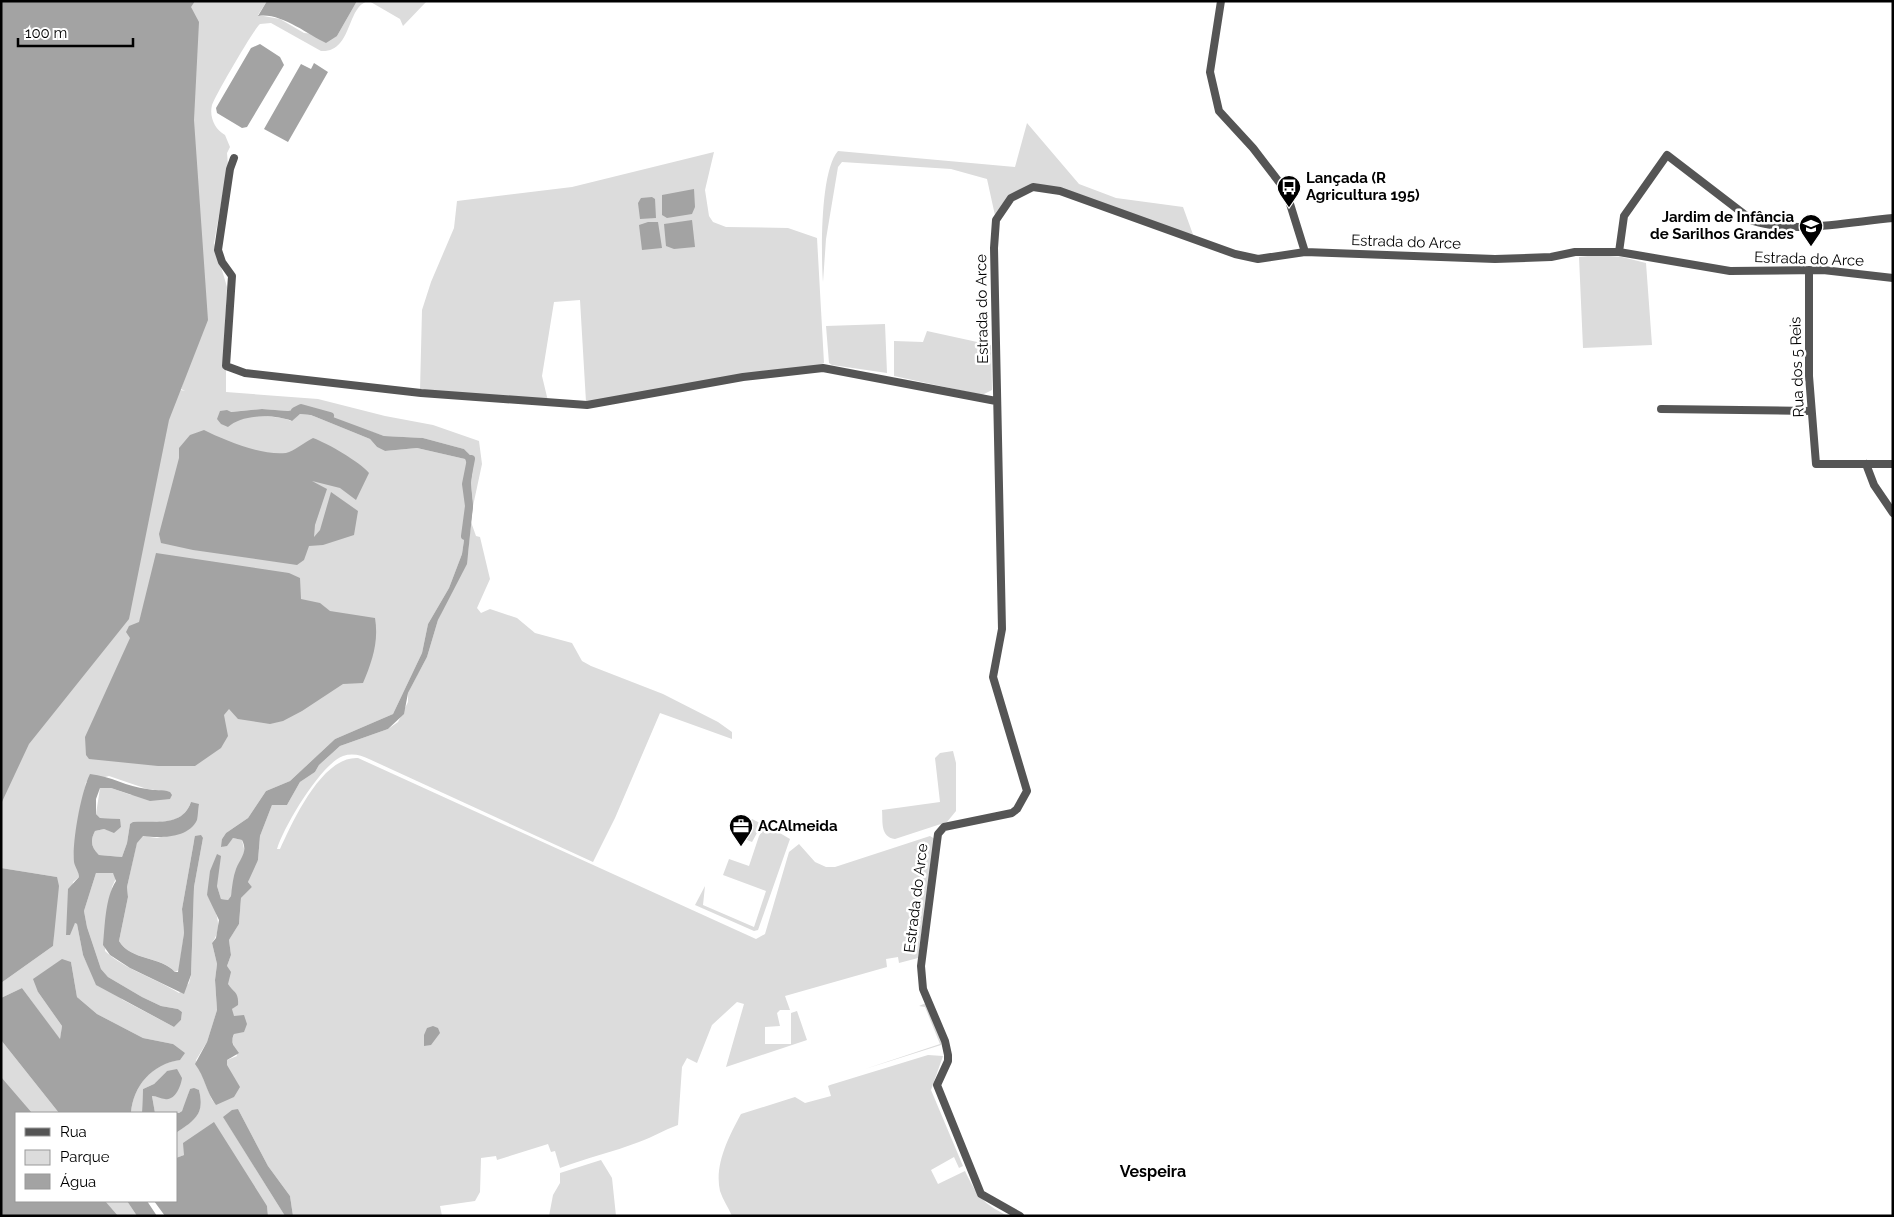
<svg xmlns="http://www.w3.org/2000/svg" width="1894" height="1217" font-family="Raleway,sans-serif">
<rect width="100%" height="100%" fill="#fff"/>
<path fill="#dcdcdc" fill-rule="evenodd" d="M5,1H267L258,15L280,19L304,33L337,36L357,1H369C346,5 353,53 321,51L271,23L260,24C253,30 215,96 212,105C209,117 215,130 225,135L230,147L227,153L228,165L214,243L227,287L223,368L226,370V392L318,399L385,416L433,425L479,441L482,464L473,506L471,483L474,459L464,449L423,438L384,436L301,408L288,411L262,409L230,412L235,420C251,415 276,415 291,421L300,414L311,415L370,439L377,447L385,451L417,448L465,459L469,469L466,484L469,506L462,554L449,588L428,624L422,653L393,714L335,739L290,781L266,791L248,818L226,833L222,839V847L233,838L242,840L245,853L237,868L231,896L228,900L221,899L217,886L207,895C216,909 224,927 212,943L217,964L215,980L217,1010L207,1042L196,1060L212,1100L214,1102L227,1060L237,1056L232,1040L234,1034L232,1009L234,1007L228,984L227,966L231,955L229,940L239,924L241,898L252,887L248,882L252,868L258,860L260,836L272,805H287L300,782L315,772L319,765L340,746L388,729L398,722L408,702V693L412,685L427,657L438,620L468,554L471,522L476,536L480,537L490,579L477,608L481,613L490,609L517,618L535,633L572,643L582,661L591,666L663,694L718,722L732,732V739L660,713L615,818L593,862L369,759C361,755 352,753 343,756C321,764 284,826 277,849H280C293,821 322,756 358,758L756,939L765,934L789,852L799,844L815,862L826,867H835L930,836L935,839L918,958L899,963L898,957L886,959L887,967L785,996L790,1010H780L777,1013L780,1026L765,1027V1044H791V1013L797,1011L807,1040L726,1067L744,1004L737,1002L712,1025L697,1063L687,1058L682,1067L678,1125C664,1130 653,1137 639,1142C613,1152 586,1158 560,1168L555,1151L551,1152L548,1144L497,1160L496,1156L481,1158L480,1192L475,1201L440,1206L442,1216H293L290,1196L268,1166L238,1109L224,1118L285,1216H268L267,1206L184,1155L176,1158V1133C194,1120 205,1114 199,1090L190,1089C187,1097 186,1109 179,1113H155L152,1096L159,1097L167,1071L154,1084L143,1089L142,1113H131C133,1086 152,1064 179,1060L173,1044L143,1038L97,1014L77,997L71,962L38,992L62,1026L60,1040L22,988L1,998V983L53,946L57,877L1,868V485L172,388L185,391L181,389L184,380ZM109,776L147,789L170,792L131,795L111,788H100L96,814L100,818L119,819L121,827L114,832L104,829L95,831C90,841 91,847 99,855L122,857L127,843L130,824C153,818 181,830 191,802L188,830L157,838L142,836L137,842L127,887L128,897L119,941C131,961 162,956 175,972L179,970L184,933L182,909L194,841L203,838L194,887L191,975L189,983L179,993C155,978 126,970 105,951L112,887L117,876L113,873H96L84,911L87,927L101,969L108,977L142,997L161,1006L178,1009L182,1012L181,1020L174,1027L123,1000L93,976L83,955L77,924L75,923L66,935L73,882L79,877L75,841L86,782Z
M369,1H427L403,26L400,19Z
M1027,123L1079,184L1116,198L1183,207L1195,240C1168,230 1053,183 1032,188C1014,192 1006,206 996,220L987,179L951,169L842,162L838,167L826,239L823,282C821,254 820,171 838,151L1015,167Z
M714,152L705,190L709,216L713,222L726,227L788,228L817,238L824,363L812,369L586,402L580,300L554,302L542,376L548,401L420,391L422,310L431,282L454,228L457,201L572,187Z
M1597,255L1622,257L1646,263L1652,345L1583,348L1579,257Z
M885,324L887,373L832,365L829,363L826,326Z
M927,331L991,345L992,390L982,395L894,376V341L923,342Z
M953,751L956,763V811L947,822L895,839C880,837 883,822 882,810L940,802L935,758L940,753Z
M752,819L762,824L752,842L742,838L740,841L736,839L739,832Z
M765,827L773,829L790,839L758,930L754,931L695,905L705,886L703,905L754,927L766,891L723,875L729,859L749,866L759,836Z
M926,1003L942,1042L941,1045L865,1069L940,1044L925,1007L919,1006Z
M1,1040L59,1113H16V1201H127L137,1216H1Z
M928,1055L943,1056L931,1090L963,1166L959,1168L954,1157L931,1170L938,1184L965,1171C977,1196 982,1203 1008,1216H732C728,1207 723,1200 720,1191C714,1165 729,1136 741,1114L795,1097L805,1103L831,1096L828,1086L830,1085Z
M601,1160L612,1178L616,1216H549L553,1195L560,1183V1173Z"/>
<path fill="#a3a3a3" d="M1,1H195L191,7L199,22L194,120L208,320L169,420L129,619L29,744L1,804Z
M267,1H357L337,36L326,43C307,34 280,12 258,16Z
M260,44L280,57L284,65L247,127L242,128L217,113L216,108L251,48Z
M314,63L328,72L288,142L264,129L301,64L311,69Z
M694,189L695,207L692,214L667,218L662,215V195Z
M652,197L655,199L656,218L640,219L638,203L641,198Z
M692,220L695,247L674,249L666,246L664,224Z
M648,222H658L662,248L642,250L639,225Z
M301,408L322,413L384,436L423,438L464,449L474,459L471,483L473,506L467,564L438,620L427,657L408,693L404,714L388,729L340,746L319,765L315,772L300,782L287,805H272L260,836L258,860L248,882L252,887L241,898L239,924L229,940L231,955L227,966L231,972L228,984C234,993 239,992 238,1005L232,1009L234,1016L244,1015L247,1024L244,1032L234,1034C230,1043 234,1046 239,1053L227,1060V1065L240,1087L234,1097L216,1105C206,1092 205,1077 195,1064L207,1042L217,1010L215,980L217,964L212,943L216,938L219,920L207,895L210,871L217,854L221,856L217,886L221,899L228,900L231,896C232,887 233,877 236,869C241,857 248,852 242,840L233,838L227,846L221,847L222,839L226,833L248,818L266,791L290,781L335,739L393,714L422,653L428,624L449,588L462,554L469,506L466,484L469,469L465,459L417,448L385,451L377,447L370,439L311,415L300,414L292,421C274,414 242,414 228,427L221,424L217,419L220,411L227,410L231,412L262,409L288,411Z
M204,430C224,440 262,456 286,453C294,451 305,442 313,438C327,443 360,462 369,473L356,500L340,488L312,481L327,489L315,525L314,537L320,530L331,492L358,511L354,535L323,545L309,546L304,560L297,565L193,550L161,543L159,534L179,458V448L190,435Z
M156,553L289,573L300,578L301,599L320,603L330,611L375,618C379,642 372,662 363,683L343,684L302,711L283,721L270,724L238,719L229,709L224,715L228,736L221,748L195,766H158L89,759L86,755L85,737L130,638L126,632L129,626L139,622Z
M90,774C111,776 127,787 147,789C155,791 162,789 170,792L172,795L170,799L150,801L111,788H100L96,799V814L100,818L120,819L121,827L114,833L104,829L95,831C90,841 91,847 99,855L122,857L127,843L130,824L133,822C155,820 182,828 191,802L199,804C198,809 198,816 197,820C188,839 159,838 143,836L137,843L127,887L128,897L119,941C131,961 161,956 175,972H178L184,933L182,909L194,841L195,836L201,835L203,838L194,887L191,975L184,994L130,968L110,955L103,945C105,925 105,898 116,881L113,873H96L84,911L87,927L101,969L108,977L142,997L161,1006L178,1009L182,1012L181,1020L174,1027L96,985L83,955L77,924L75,923L70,935H66L68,889L79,877C79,872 75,867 74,862C72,842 81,792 90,774Z
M1,868L57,877L59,886L53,946L1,983Z
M62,959L71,962L77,997L97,1014L143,1038L173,1044L185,1053L180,1060C152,1064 133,1086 131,1113H59L1,1040V998L22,988L60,1039L62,1026L38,992L33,979Z
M433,1026L438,1028L440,1033L431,1045L424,1046V1035L427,1028Z
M177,1069L182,1078C181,1086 175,1101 165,1099C161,1099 157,1096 152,1096L155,1113H142L143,1089L154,1084L167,1071Z
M1,1077L32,1113H16V1201H105L118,1216H1Z
M194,1088L199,1090C205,1114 195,1120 176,1133V1113H166H179L182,1111L190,1089Z
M238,1109L268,1166L290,1196L293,1216H285L223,1117L232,1110Z
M214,1122L267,1206L268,1216H165L154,1201H176V1158L184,1155L183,1143Z
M127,1201H147L157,1216H137Z"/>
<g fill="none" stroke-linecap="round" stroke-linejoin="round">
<path stroke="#a3a3a3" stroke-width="8" d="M295,411L301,408L330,416
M465,536L469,506L466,484L471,459"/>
<path stroke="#555" stroke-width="8" d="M1221,1L1210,72L1219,111L1253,148L1286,191L1305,252
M234,158L230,169L218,250L222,262L232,276L226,366L245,373L421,393L587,405L743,377L823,368L996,401
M1619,252L1624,216L1667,155L1753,221C1795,234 1849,222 1893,218
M1809,270V376L1816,464H1893
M1661,409L1811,411
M1866,464L1874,485L1893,513
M1020,1216L981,1194L937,1085L948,1061V1055L945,1041L923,989L921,966L938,834L944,827L1012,813L1017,809L1027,791L993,677L1002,629L994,248L996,220L1011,198L1033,187L1060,191L1235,254L1258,259L1305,252L1495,259L1551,257L1575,252H1619L1730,271L1823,270L1893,278"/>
</g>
<defs>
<g id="bus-pin" transform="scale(1.25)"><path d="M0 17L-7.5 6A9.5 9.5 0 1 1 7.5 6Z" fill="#000" stroke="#fff"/><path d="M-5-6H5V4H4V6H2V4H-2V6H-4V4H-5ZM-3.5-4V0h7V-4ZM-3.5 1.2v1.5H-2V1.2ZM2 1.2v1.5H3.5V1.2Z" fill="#fff"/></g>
<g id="school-pin" transform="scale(1.25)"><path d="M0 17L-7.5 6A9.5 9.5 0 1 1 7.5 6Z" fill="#000" stroke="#fff"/><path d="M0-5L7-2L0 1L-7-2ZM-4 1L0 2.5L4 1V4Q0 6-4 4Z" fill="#fff"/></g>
<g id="office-pin" transform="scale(1.25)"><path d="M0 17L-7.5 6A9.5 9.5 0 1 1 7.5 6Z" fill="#000" stroke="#fff"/><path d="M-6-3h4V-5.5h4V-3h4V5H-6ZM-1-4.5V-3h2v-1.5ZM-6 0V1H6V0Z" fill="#fff"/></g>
</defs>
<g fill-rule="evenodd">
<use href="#bus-pin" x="1289" y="187"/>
<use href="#school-pin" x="1811" y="226"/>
<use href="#office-pin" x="741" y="826"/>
</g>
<g text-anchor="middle" stroke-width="5" stroke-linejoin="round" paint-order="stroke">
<g font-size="15" font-weight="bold" fill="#000" stroke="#fff" text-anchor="start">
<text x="1306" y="183">Lançada (R<tspan x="1306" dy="17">Agricultura 195)</tspan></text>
<text x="1794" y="222" text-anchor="end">Jardim de Infância<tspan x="1794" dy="17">de Sarilhos Grandes</tspan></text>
<text x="758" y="831">ACAlmeida</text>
</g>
<g font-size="15" fill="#000" stroke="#fff">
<text transform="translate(1406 242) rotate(2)" y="5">Estrada do Arce</text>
<text transform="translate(1809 259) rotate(2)" y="5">Estrada do Arce</text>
<text transform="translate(982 309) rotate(-91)" y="5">Estrada do Arce</text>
<text transform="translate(1797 367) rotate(-92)" y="5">Rua dos 5 Reis</text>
<text transform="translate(916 898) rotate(-83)" y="5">Estrada do Arce</text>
</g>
<g font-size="16" font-weight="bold" fill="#000" stroke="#fff">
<text x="1153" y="1177">Vespeira</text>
</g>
</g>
<rect width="1894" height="1217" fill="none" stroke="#000000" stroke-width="5"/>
<rect x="15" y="1112" width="162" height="90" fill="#ffffff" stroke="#999999"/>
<rect x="25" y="1128" width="25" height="8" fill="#555555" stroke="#999999"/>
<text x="60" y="1137" font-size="15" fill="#000000">Rua</text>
<rect x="25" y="1150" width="25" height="15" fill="#dcdcdc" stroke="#999999"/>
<text x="60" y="1162" font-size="15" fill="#000000">Parque</text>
<rect x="25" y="1174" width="25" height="15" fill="#a3a3a3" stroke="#999999"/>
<text x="60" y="1187" font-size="15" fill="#000000">Água</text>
<path d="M18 38v8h115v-8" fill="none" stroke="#000000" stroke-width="2.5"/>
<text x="25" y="38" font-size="15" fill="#000000" stroke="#ffffff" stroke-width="4" paint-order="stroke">100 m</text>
</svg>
